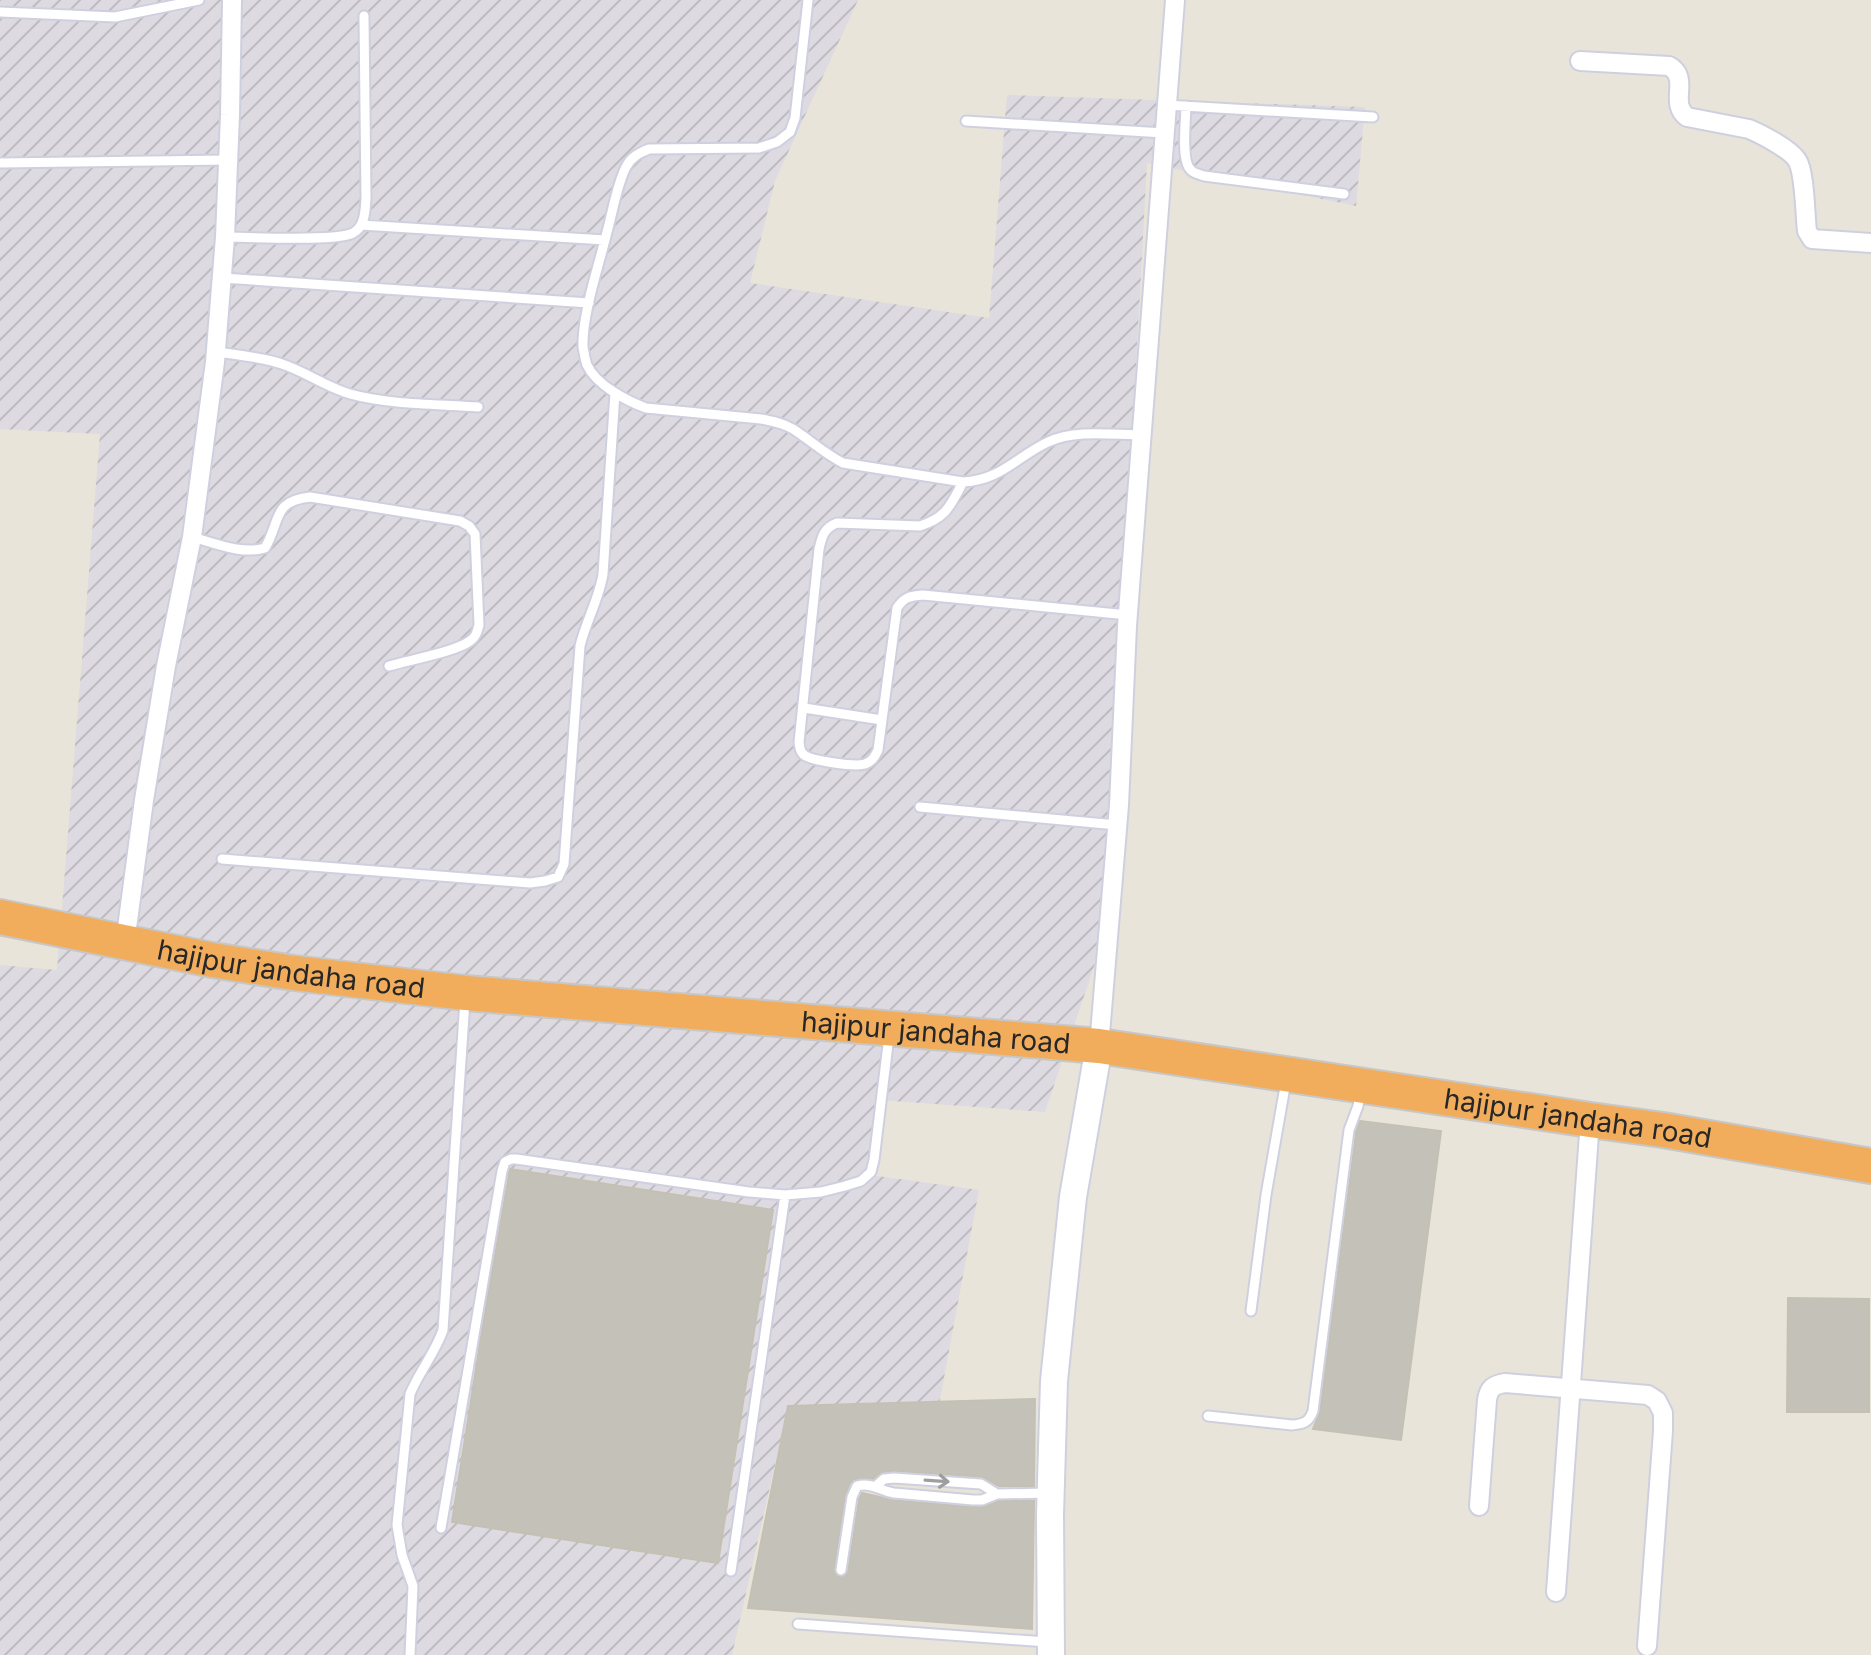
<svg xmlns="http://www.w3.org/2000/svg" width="1871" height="1655" font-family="Inter,sans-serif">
<defs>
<pattern id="industrial-furrows" width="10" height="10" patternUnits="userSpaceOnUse" patternTransform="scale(2)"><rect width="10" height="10" fill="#dddae1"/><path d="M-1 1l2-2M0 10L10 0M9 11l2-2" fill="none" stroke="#bebbc1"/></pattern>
</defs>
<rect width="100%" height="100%" fill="#e9e4d9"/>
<path fill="url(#industrial-furrows)" d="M0,0H858L775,181L750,283L989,318L1007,95L1365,107L1356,206L1147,163L1105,934L1045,1112L879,1100L870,1175L979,1190L935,1426L788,1407L732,1655H0V965L57,970L100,434L0,429Z"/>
<path fill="#c4c1b9" stroke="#c4c0b4" stroke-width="2" d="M1360,1121L1441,1131L1401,1440L1313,1429L1320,1412L1356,1132Z
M510,1169L773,1210L718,1563L452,1522L484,1318Z
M1788,1298L1869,1299V1412H1787Z
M1035,1399L1034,1486H999L982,1477L895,1471L882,1472L873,1479H855L850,1483L845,1496L834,1570L836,1575L841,1577L846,1575L848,1572L859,1499L862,1493L893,1500L972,1507H984L999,1501H1034L1032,1629L748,1608L788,1406Z"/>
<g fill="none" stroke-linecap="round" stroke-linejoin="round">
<g stroke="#cfd0df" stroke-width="13">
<path id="lane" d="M808,0L795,118L790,132L777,142L759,148L649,149C639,153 631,157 626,167C616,187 613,211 607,232C599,265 582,314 583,347C584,352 585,360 587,365C596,385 627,401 646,408L761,419C772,421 783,423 793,429C810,440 825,454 843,463L963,482C1001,480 1016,457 1048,442C1076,429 1113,435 1143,435
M0,12L115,17L199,0
M1166,105L1373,117
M1186,106C1186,120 1180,163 1192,171C1193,173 1202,175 1204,176L1344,194
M966,121L1164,133
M0,163L228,160
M361,225L605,240
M225,237C249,237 337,242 353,233C365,227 365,211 366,199L364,16
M223,278L589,303
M216,352C238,355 261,357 282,364C306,372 326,387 350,394C391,405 436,404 478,407
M963,482C950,506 947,517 920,526L837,523C824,528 822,536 819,549L799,742C800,747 799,750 803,754C809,761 856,767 865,764C873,761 875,756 878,750L897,608C904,597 910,596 923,595L1128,615
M192,537C215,543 241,555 265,548C281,521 272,501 310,497L460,521L469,526L475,534L479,625C477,632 476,637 470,641C455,652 409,660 389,666
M804,708L882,720
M920,807L1117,825
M222,859L530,883L545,881L558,877L564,864L580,646C586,621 599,599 603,574L615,393
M1251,1311L1266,1195L1286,1081
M1208,1416L1292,1425C1304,1424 1309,1422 1313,1411L1349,1130L1358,1106L1360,1093
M876,1486L884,1479L894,1478L981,1484L997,1494
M441,1528L502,1171L505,1162L511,1159H516L749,1192L785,1195L821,1192L845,1186L861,1181L871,1172L874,1160L889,1036
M841,1570L852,1497L857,1486C872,1482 880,1491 894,1493L973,1500H982L997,1494L1048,1493
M731,1571L785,1195
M798,1624L1047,1642
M410,1655L413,1586L402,1555L397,1525L410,1394C419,1372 435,1353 443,1330L465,1000"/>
</g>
<g stroke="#cfd0df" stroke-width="22">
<path id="street" d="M1580,61L1669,66C1691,78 1668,103 1687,117L1749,129C1761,134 1790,149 1797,160C1805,172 1805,215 1807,231L1812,239L1871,243
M125,943L144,800L166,666L192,537L215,362L225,237L230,115L232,0
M1099,1046L1119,805L1127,626L1175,0
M1479,1506L1487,1400C1489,1388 1493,1385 1505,1383L1648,1395L1657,1401L1663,1413V1431L1647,1646
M1556,1592L1590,1120"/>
</g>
<g stroke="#cfd0df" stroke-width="30">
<path id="secondary" d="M1051,1655L1050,1515L1054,1381L1073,1197L1099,1046"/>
</g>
<g stroke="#c7c7c7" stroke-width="38">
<g id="highway">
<path id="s1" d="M0,917L212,960L294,973L466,993L1099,1046L1590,1120L1663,1130L1871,1166"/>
</g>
</g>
<use href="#lane" stroke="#fff" stroke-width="9"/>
<use href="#street" stroke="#fff" stroke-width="18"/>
<use href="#secondary" stroke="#fff" stroke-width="26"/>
<use href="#highway" stroke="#f1ad5c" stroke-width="34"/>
</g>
<defs><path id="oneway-shaft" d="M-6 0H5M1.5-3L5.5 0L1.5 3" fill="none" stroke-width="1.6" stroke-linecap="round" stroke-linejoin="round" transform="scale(2)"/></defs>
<use stroke="#9e9e9e" href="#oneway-shaft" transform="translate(937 1481) rotate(4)"/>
<g text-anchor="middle" stroke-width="6" stroke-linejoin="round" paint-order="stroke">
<g font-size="28" fill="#272727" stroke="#fff">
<text dy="10" stroke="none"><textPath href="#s1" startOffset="296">hajipur jandaha road</textPath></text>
<text dy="10" stroke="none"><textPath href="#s1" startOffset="944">hajipur jandaha road</textPath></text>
<text dy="10" stroke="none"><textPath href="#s1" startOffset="1592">hajipur jandaha road</textPath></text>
</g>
</g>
</svg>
